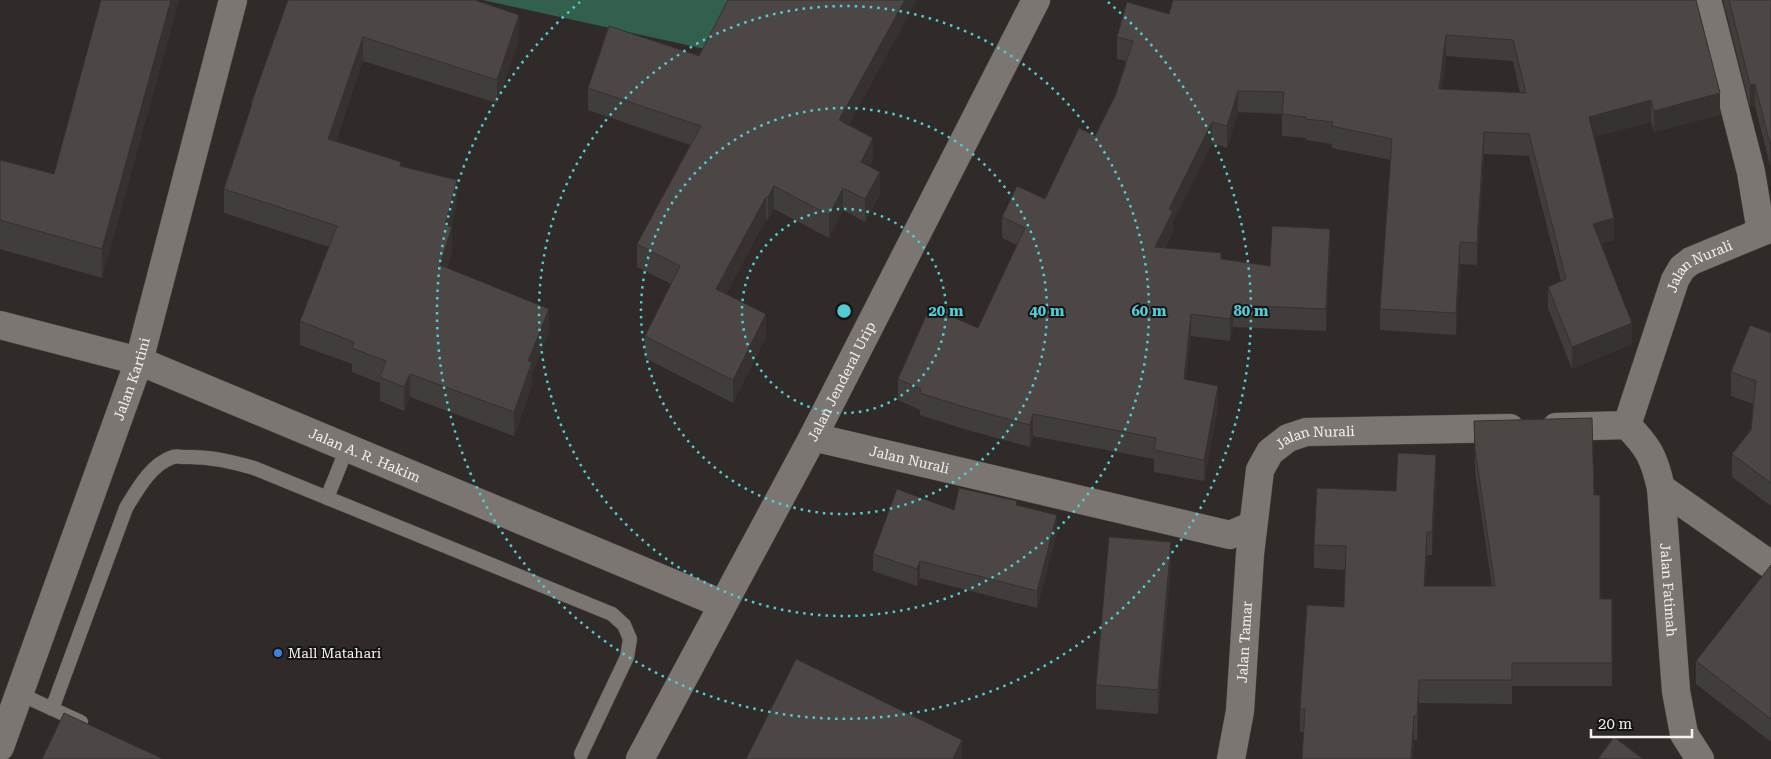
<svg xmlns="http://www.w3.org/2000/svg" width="1771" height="759" font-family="'Roboto Serif',serif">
<rect width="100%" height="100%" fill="#302b29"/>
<path fill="#33604c" d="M483,0H742L732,55Z"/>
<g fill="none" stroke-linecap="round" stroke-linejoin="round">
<g stroke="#4d4946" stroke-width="15">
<path id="lane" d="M327,498L347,448
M20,694L81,722
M52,709L126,508C137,490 151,464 173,457C176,456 181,457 185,457C209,456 231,461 254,468L612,614L624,625L630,639L627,657L581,754"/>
</g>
<g stroke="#4d4946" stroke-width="29">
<g id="street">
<path d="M1707,0L1751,172L1761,232"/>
<path id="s1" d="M0,325L139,361L722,604"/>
<path id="s2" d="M1627,425C1649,448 1654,457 1661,488L1676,691L1684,734L1700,759"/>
<path id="s3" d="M1556,427L1627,425L1675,280L1682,268L1691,261L1771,228"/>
<path id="s4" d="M813,437L1230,535L1253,525"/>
<path d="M1661,488L1771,565"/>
<path id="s5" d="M0,747L139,361L233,0"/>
<path id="s6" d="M1231,759L1240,711L1250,554L1260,470L1270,452L1288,438L1306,432L1510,428"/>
</g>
</g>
<g stroke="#4d4946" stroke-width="29">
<g id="secondary">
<path id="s7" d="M640,759L813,437L1036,0"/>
</g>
</g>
<use href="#lane" stroke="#7c7673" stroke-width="14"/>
<use href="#street" stroke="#7c7673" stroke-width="28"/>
<use href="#secondary" stroke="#7c7673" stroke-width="28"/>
</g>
<path fill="#413d3b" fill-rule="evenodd" d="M101,0H179L102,278L0,249V160L54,174Z
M288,0L519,39L497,103L363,61L336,141L401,166L457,204L451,227L452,251L447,268L549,332L532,374V386L514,436L410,397L404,411L380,401V383L352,372V364L300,345V321L329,247L224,213V189L251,109V104Z
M1696,0L1720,115L1654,132L1651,122L1594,137L1614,240L1601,243L1632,344L1572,369L1548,308V287L1561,281L1529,156L1484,154L1477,265L1460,264L1456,335L1380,330V309L1391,160L1332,148V144L1306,140V138L1282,136V114L1238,112L1227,148L1212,143L1173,222V232L1165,248L1221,259L1270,266L1330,250L1326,331L1233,327L1230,341L1191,336L1186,380L1218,407L1204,481L1154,472V459L1033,436L1030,447L964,429L920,415V410L898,400V379L978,328L1017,245L1002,238V217L1045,199L1095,136L1116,94L1126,61L1117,59V37L1169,14ZM1446,56L1513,61L1520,93L1442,89Z
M1723,0H1771L1770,165L1755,106L1750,107Z
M588,88L849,125L873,160L870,167L880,194L865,222L843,210L829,238L774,209L768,220L766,219L726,294L766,337L733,403L645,358V336L671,284L637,267V244L690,145L588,110Z
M1771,333V506L1732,477V454L1751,430L1753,404L1731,396V372Z
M1474,421L1594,495L1600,599H1612V686H1512V704L1419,703L1417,740L1300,732V709L1344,607L1345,570L1314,568V545L1396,491L1436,478L1432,555H1427L1425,586H1492L1475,472Z
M1017,505L1057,532L1037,608L920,578L917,586L873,571V554L954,510Z
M1771,565V742L1696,684V661Z
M1171,566L1158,714L1096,709V685Z"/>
<path fill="#353230" d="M171,0H179L102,278V249Z
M905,0H917L839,143V120Z
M519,15V39L497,103V80Z
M1446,35V56L1439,111V89Z
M363,37V61L328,163V139Z
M1755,84V106L1750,107V85Z
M1238,91V112L1227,148V126Z
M1720,93V115L1654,132V111Z
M1651,100V122L1589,139V117Z
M1212,122V143L1173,222V232L1155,269V247L1169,209Z
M1484,132V154L1477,265V243Z
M873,138V160L861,184V162Z
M1771,143V165H1770V144Z
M880,172V194L865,222V199Z
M457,180V204L445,249V225Z
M774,186V209L768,220V197Z
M843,188V210L829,238V215Z
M766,197V219L716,312V289Z
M1614,218V240L1593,245V224Z
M452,227V251L440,289V265Z
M1330,229V250L1326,331V309Z
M1460,242V264L1456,335V313Z
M1233,305V327L1230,341V319Z
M549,309V332L532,374V386L514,436V412L528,361Z
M766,314V337L733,403V380Z
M1191,314V336L1184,401V379Z
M1632,323V344L1572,369V347Z
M410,374V397L404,411V387Z
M1218,386V407L1204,481V460Z
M1033,414V436L1030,447V425Z
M1436,455V478L1432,555V532Z
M1057,515V532L1037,608V591Z
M1427,532V555L1424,609V586Z
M1171,542V566L1158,714V690Z
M920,561V578L917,586V569Z
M1419,680V703L1417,740V716Z
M1414,716V739L1413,759H1411Z
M962,740V759H953Z"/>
<path fill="#4c4745" stroke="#353230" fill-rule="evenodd" d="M101,0H171L102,249L0,220V160L54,174Z
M288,0H475L519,15L497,80L363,37L328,139L401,162L400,166L457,180L445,225L452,227L440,265L549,309L528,361L532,362L514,412L410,374L404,387L380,377L386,361L352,348L354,342L300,321L337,226L224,189L252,104H251Z
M728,0H905L839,120L873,138L861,162L880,172L865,199L843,188L829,215L774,186L768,197H766L716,289L766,314L733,380L645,336L680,266L637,244L701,126L588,88L609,26L699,56Z
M1173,0H1696L1720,93L1654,111L1651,100L1589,117L1614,218L1593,224L1632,323L1572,347L1548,287L1566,279L1529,134L1484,132L1477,243L1460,242L1456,313L1380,309L1392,139L1332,126L1333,122L1306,119V117L1282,114L1284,92L1238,91L1227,126L1212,122L1169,209L1173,211L1155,247L1221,253V259L1270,266L1272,226L1330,229L1326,309L1233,305L1230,319L1191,314L1184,379L1218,386L1204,460L1154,450L1156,438L1033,414L1030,425L964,407L920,393L921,389L898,379L930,307L978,328L1025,228L1002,217L1017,186L1045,199L1079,128L1095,136L1116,94L1133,41L1117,37L1127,2L1169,14ZM1446,35L1513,40L1526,93L1439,89Z
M1729,0H1771V143L1770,144L1755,84L1750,85Z
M1750,325L1771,333V483L1732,454L1751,430L1756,381L1731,372Z
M1592,418L1594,495H1600V599H1612V663H1512V680H1419L1417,716H1414L1411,759H1302L1305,709H1300L1307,605L1344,607L1346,546L1314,545L1317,488L1396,491L1398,453L1436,455L1432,532H1427L1424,586H1495L1475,449L1474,421Z
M959,488L1017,501L1016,505L1057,515L1037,591L920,561L917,569L873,554L897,489L954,510Z
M1109,537L1171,542L1158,690L1096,685Z
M1771,565V719L1696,661Z
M796,659L962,740L953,759H746Z
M64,713L163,759H42Z
M1614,737L1643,759H1598Z"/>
<g fill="none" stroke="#51ccd5" stroke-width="2.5" stroke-dasharray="2.5 5">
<circle cx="844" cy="311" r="102"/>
<circle cx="844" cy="311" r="203"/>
<circle cx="844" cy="311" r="305"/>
<path d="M1108 2A407 407 0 1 1 580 2"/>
</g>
<circle fill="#3f7fe0" stroke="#161413" stroke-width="2" cx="278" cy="653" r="5"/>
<g text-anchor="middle" stroke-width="4" stroke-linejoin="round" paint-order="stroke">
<g font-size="14" fill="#f4f1ef" stroke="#161413">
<text dy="5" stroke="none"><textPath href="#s3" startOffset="252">Jalan Nurali</textPath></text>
<text dy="5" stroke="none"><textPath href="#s5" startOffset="391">Jalan Kartini</textPath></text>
<text dy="5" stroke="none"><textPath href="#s7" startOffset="428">Jalan Jenderal Urip</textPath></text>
<text dy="5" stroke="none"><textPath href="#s6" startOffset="361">Jalan Nurali</textPath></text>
<text dy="5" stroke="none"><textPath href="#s1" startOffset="388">Jalan A. R. Hakim</textPath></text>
<text dy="5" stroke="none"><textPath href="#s4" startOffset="99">Jalan Nurali</textPath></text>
<text dy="5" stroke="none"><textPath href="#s2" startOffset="175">Jalan Fatimah</textPath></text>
<text dy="5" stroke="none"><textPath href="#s6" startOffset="118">Jalan Tamar</textPath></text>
</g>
<g font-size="14" fill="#f4f1ef" stroke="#161413" text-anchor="start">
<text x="288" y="658">Mall Matahari</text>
</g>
</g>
<circle cx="844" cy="311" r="8" fill="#51ccd5" stroke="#161413" stroke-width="2.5"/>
<g font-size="15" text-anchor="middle" font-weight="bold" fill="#51ccd5" stroke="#161413" stroke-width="4" stroke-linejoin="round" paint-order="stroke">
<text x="946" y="316">20 m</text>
<text x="1047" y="316">40 m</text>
<text x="1149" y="316">60 m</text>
<text x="1251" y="316">80 m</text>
</g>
<path d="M1591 729v8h101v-8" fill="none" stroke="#f4f1ef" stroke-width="2.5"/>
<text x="1598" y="729" font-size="15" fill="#f4f1ef" stroke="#161413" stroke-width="4" paint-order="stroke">20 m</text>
</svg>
